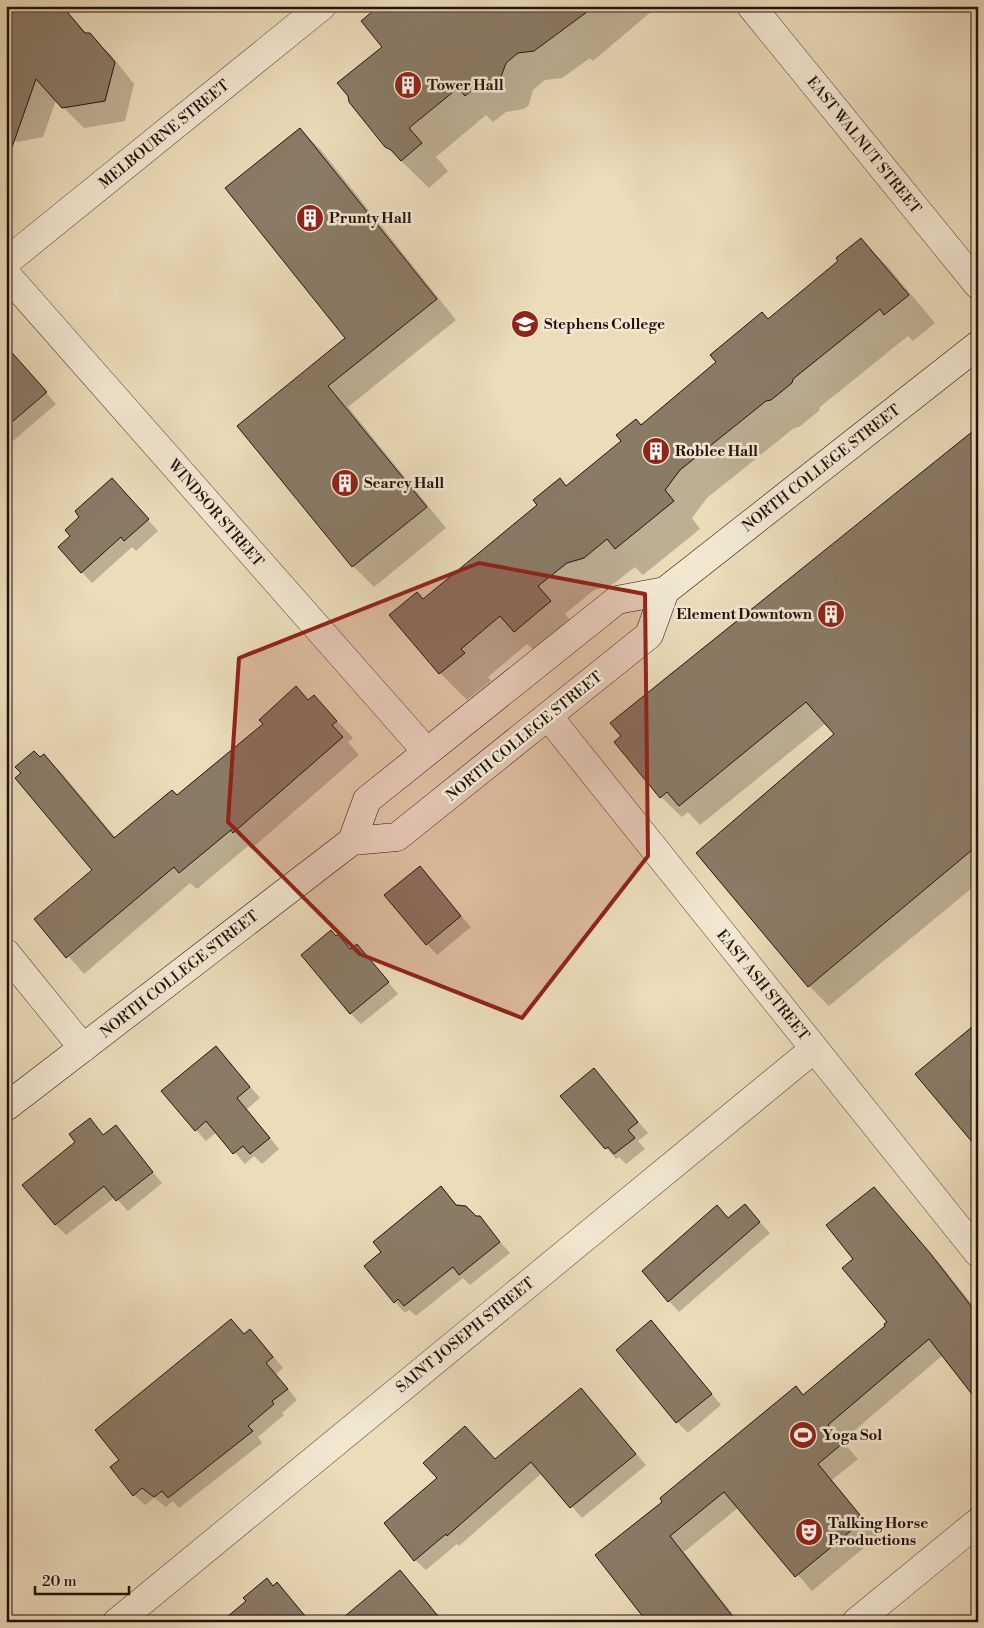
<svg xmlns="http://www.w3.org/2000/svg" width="984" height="1628" font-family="'Libre Bodoni',serif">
<rect width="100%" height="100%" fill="#ebdcba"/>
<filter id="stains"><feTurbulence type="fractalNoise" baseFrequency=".004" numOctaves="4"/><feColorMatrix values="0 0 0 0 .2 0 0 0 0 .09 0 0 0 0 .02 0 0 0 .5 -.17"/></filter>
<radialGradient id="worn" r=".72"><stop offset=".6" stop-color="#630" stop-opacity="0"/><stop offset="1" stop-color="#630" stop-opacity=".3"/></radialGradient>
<path fill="#0003" d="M6,6H63L87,34L111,55L134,84L125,121L84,128L56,100L43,137L17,142L6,131Z
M381,6H658L593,61L590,58L562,78L545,80L533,90L529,105L524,109L506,112L493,122L486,115L436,157L448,171L429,188L386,146Z
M863,6H877L870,12Z
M300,129L321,150L456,320L348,407L446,528L374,587L353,566L239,426L347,339Z
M860,239L888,267L935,323L913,341L908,336L820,407L819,411L799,427L794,428L707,498L692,518L700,529L643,575L635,567L612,585L594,590L565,614L578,629L542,658L527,644L488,677L491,681L467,700L440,673L424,600L642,426L839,261Z
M6,346L56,404L6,447Z
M978,428V883L829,1006L809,986L835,734L826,723L700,825L688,812L682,817L661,797Z
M123,491L158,531L136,551L132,547L92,583L82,572Z
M296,688L309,701L314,697L330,713L353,738L348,742L359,755L251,849L248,846L197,889L190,883L84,974L36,919L93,870L40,759L44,755L61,772L116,838L177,797L265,724Z
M419,867L471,927L437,955L427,944Z
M338,936L351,950L357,945L398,994L361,1024L351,1014Z
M216,1048L260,1098L247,1109L279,1149L262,1164L254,1156L245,1164L217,1132L206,1141L196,1130Z
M594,1069L648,1133L638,1141L645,1149L626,1164L619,1157L616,1159L606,1148Z
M89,1120L104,1136L115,1127L162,1183L128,1211L115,1197L66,1235L56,1225L77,1142Z
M441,1188L458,1206L479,1218L510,1253L470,1285L463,1278L416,1316L409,1310L405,1313L395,1302L383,1252Z
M874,1189L945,1270L978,1312V1398L943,1355L842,1441L858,1459L832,1480L878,1536L812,1591L739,1507L684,1552L739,1622H649L664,1502L796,1388L804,1396L887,1327L889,1322L855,1259Z
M717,1206L729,1219L745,1206L770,1233L679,1312L669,1301Z
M231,1320L245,1335L250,1331L261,1341L283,1368L276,1374L297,1400L282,1413L284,1415L258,1437L262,1443L179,1508L173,1501L166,1507L154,1498L145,1505L134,1495L121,1460Z
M651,1322L721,1405L688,1433L677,1422Z
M581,1390L646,1465L582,1518L542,1473L459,1546L457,1544L426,1570L415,1560L495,1461Z
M400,1572L443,1622H340Z
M267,1579L274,1586L277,1584L311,1622H223L247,1601Z"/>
<path fill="#8a7b67" stroke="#21120d" d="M6,6H62L85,33H90L115,62L105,101L62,108L36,79L10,153H6Z
M379,6H595L534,51L518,53L506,63L501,77L496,82L478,85L465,96L458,88L409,128L422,143L401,161L391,150L385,147L349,102L348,96L337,83L382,47L361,21Z
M300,128L437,299L328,386L427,507L352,567L237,426L345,338L225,188Z
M861,238L909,295L884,315L880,309L793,379L792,383L771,400L766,401L680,470L665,490L674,501L615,549L607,539L584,558L567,563L538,586L551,601L514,632L500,616L461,649L465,653L439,674L389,615L417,592L423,599L537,505L533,500L560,478L566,486L621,441L616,435L636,419L641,425L716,362L710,355L762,312L768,319L838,261L836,258Z
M6,346L47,392L6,427Z
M978,427V845L808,987L696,853L834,734L806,702L679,806L667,792L660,798L614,742L621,736L610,723Z
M112,478L149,519L124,541L121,537L81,573L58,547L70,536L65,530L79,517L75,511Z
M296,686L308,700L314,695L337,721L332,725L343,737L233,833L231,830L179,873L174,867L66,958L34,919L92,870L15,778L21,773L15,767L34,751L40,757L44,754L114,838L172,790L177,795L263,724L259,720Z
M420,866L461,916L426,945L384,895Z
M331,930L336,936L338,934L350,949L357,944L389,982L350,1014L301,955Z
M978,1022V1149L915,1074Z
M216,1046L250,1087L237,1098L270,1138L250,1154L243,1146L233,1154L206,1121L195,1131L161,1091Z
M594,1068L638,1122L628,1130L635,1138L614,1154L608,1147L605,1149L560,1096Z
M90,1118L103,1135L116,1125L153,1172L116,1201L104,1186L55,1225L22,1185L75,1142L69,1134Z
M441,1186L456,1205L466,1206L476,1216H480L500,1242L459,1275L453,1267L404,1306L398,1299L394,1303L364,1266L381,1252L373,1242Z
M874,1187L930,1253L978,1315V1402L929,1339L828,1425L843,1443L818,1464L864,1520L795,1577L724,1492L670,1536L737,1622H647L595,1555L662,1502L660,1498L796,1386L803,1395L885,1326L884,1324L887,1322L842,1268L853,1259L826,1225Z
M745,1204L760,1222L668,1302L642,1271L717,1205L728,1218Z
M231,1319L244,1334L250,1329L273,1357L266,1363L288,1389L272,1401L274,1404L248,1426L253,1431L168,1498L162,1491L154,1497L142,1488L133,1496L110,1467L119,1460L95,1430Z
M651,1320L712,1394L676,1423L616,1350Z
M581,1388L636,1454L570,1508L531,1462L447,1536L446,1534L414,1561L384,1523L437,1478L423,1463L465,1426L495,1459Z
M400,1570L443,1622H338Z
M267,1578L273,1586L277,1582L310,1622H221L246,1601L243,1598Z"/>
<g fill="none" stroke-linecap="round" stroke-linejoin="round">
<g stroke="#544438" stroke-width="29">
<path id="street" d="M751,6L978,285
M6,262L322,6
M6,274L426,751
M548,716L978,1253
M6,953L83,1048
M117,1622L814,1049
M856,1622L978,1522"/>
</g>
<g stroke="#21120d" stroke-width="29">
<path id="secondary" d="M352,841L397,837L548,716L649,635L665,591
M6,1107L352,841L367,800L617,600L665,591L978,345"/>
</g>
<use href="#street" stroke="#f2e8d2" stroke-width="28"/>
<use href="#secondary" stroke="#f2e8d2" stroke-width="28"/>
</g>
<path fill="#8f2418" fill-opacity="0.2" stroke="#8f2418" stroke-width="4" stroke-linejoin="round" d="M479,563L645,594L648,856L522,1018L360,954L228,822L239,658Z"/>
<defs>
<g id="building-disc" transform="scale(1.4375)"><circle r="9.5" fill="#8f2418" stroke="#f2e8d2"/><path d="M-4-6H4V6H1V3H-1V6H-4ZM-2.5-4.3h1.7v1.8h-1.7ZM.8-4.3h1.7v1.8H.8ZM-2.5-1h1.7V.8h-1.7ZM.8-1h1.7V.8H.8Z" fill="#fff"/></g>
<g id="university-disc" transform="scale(1.4375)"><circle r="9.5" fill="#8f2418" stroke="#f2e8d2"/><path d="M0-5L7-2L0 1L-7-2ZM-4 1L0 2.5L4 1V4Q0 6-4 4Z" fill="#fff"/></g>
<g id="stadium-disc" transform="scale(1.4375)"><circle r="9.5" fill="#8f2418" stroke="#f2e8d2"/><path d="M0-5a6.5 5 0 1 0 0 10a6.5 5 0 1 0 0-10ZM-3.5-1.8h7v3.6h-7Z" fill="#fff"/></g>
<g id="theatre-disc" transform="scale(1.4375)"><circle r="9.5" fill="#8f2418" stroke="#f2e8d2"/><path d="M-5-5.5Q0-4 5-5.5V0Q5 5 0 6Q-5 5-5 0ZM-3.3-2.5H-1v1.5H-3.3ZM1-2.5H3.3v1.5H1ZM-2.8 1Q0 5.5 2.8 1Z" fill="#fff"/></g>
</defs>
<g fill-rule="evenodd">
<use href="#building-disc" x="408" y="85"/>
<use href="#building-disc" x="310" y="218"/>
<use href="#university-disc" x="525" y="324"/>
<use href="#building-disc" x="656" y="451"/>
<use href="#building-disc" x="345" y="483"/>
<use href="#building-disc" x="831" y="614"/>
<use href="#stadium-disc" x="803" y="1435"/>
<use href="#theatre-disc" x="809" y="1532"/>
</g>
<g text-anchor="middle" stroke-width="5" stroke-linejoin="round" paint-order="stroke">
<g font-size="15" font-weight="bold" fill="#21120d" stroke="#f2e8d2" text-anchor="start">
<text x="427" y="90">Tower Hall</text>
<text x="329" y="223">Prunty Hall</text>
<text x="544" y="329">Stephens College</text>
<text x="675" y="456">Roblee Hall</text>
<text x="364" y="488">Searcy Hall</text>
<text x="812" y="619" text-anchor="end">Element Downtown</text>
<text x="822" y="1440">Yoga Sol</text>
<text x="828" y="1528">Talking Horse<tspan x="828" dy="17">Productions</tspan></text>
</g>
<g font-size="15" fill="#21120d" stroke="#f2e8d2">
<text transform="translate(164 134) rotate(-39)" y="5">MELBOURNE STREET</text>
<text transform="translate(864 145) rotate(51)" y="5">EAST WALNUT STREET</text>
<text transform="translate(821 468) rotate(-38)" y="5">NORTH COLLEGE STREET</text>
<text transform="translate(216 513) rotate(49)" y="5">WINDSOR STREET</text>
<text transform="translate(524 736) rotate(-39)" y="5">NORTH COLLEGE STREET</text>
<text transform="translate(179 974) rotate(-38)" y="5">NORTH COLLEGE STREET</text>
<text transform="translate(763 985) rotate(51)" y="5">EAST ASH STREET</text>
<text transform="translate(465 1335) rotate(-39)" y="5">SAINT JOSEPH STREET</text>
</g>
</g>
<rect width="984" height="1628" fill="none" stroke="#ebdcba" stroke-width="25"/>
<rect x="8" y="8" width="969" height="1613" fill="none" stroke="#21120d" stroke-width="2.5"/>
<rect x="12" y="12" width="959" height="1603" fill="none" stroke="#21120d"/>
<path d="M35 1586v8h94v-8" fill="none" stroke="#21120d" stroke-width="2.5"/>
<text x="42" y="1586" font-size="15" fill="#21120d" stroke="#f2e8d2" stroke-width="4" paint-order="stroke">20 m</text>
<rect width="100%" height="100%" filter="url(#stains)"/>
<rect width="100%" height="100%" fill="url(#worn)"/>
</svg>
